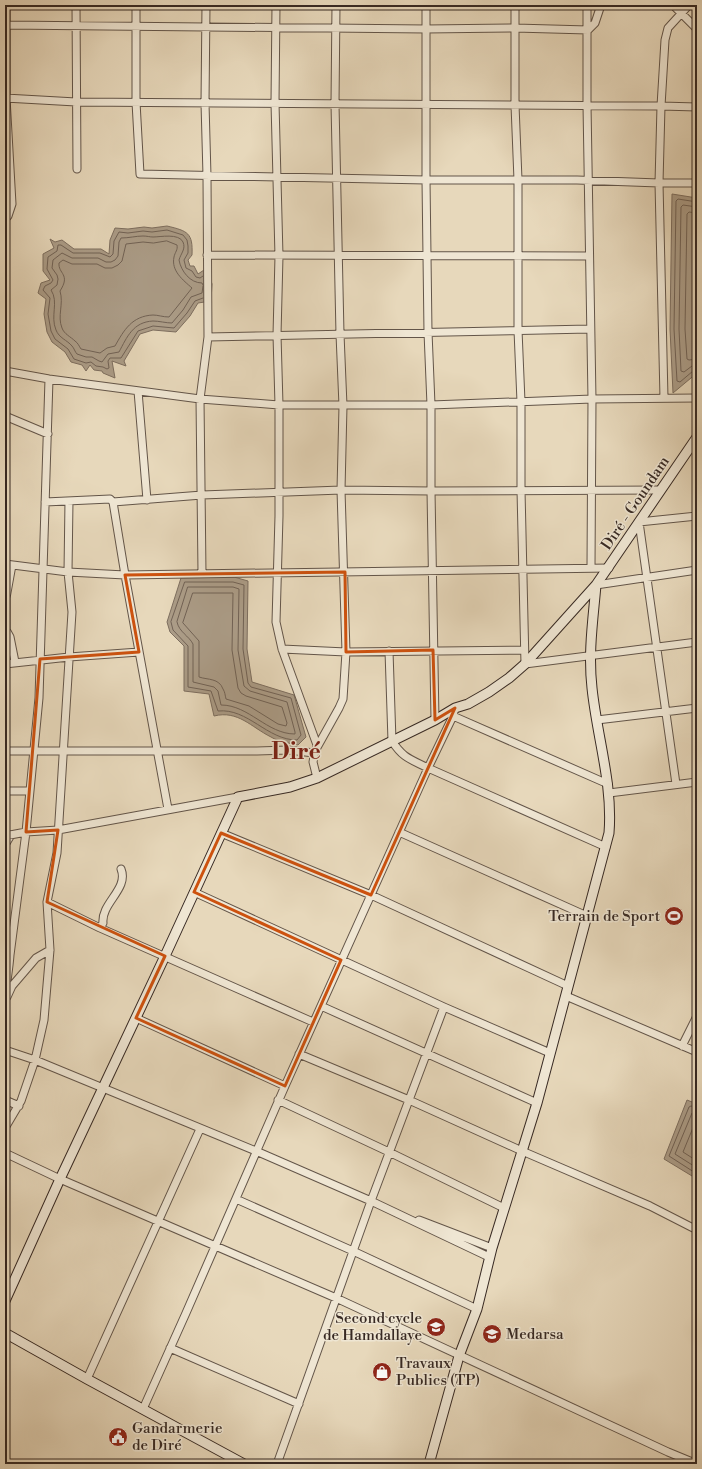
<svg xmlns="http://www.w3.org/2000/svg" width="702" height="1469" font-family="'Libre Bodoni',serif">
<rect width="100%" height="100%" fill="#e7d8bb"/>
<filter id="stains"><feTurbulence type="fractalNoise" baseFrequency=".005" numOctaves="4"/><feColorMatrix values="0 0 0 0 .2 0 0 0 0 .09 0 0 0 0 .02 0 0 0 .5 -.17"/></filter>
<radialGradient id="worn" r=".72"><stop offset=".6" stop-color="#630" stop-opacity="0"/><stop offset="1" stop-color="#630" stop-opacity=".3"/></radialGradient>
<path fill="#ab9c87" stroke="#7d6e5f" d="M672,194L697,198V373L673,393L670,329Z
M167,226C188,231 193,233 192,255L188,260L190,266H194L198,274L207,268L212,284L211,301L198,303L190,316L176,332L153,330L140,334L124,361L126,366L112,361L115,378L103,373L102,371L94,370L90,365L86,371L82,365L71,362L65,352L52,342L47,332L44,314L46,299L38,293L41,283L50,280L43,271V254L54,248L50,239L55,242L62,240L74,249H101L109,254L110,240L115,228L128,229L144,227L152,228Z
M234,577L248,581L247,649L252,682L294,695L306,737L298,745C289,743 279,742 271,737C251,727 238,710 214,716L209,694L184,691V646L170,632L167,622L181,578Z
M687,1100L697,1104V1179L664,1159Z"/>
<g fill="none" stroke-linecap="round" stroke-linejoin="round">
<path stroke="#716255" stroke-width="1" d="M697,202L678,199L676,201L674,329L677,381L680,382L693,371L697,370
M697,207L683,205L681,207L679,329L681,371L684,372L692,366L697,365
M697,213L689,212L687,214L685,329L687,359L689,360L697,359
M167,241L177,245C178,250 175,252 174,257C171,271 183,280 192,288L169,317C163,317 158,315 153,315C132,316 124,330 115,346L107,348L100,353L81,349C79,346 78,343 75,341C71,337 64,334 62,328C57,316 64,304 60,291C71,274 58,274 59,263L63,260L72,264H97L105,268H112L118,265L122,261L126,244L143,242L153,243Z
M203,276L200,278L196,277L192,271L186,268L184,260L188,253V246L187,240L183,235L167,230L152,232L143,231L128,233L119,232L114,241L113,254L110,257L100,253H73L61,245H58L57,251L48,257L47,269L53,280L51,283L45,286L43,290L50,298L48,314L51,331L55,339L68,349L74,359L86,363L91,362L96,366L103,367L107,369L109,368L108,361L110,358H121L138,331L153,326L174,328L187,313L195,301L203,298
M203,285L202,283C190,283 181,271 179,260C181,253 186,249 183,242C179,233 160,237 153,237C150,237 147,236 143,236C136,236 129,238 121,238L119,242L118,256L115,260L111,262H106L98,258H72L62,253L53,260L52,268L57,275L58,279L57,285L51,290C59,302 50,316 56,330C59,338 67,340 72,346C74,348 75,352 77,354L86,357H92L99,361L102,362L108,354L119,352C127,337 133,322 153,321C159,321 166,323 172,323L183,310L191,297L202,293L203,286
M185,582H233L244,585L243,649L248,683L251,687L291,698L301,735L297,740C267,740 248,708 218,711L211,691L188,687V646L173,630L171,622Z
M188,587H233L239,589L238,650L244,686L250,691L287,702L295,732V734C267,734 249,705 221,705L218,691L214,687L193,682V644C189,636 179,632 177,622Z
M193,593H233L232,650L238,688L241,693L246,696L282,707L287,723L286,726L278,724L249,706L226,699C225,695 225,692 223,689C219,678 208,680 199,677V641L183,623Z
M697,1107L691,1106L689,1107L669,1156L697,1174
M697,1112L692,1113L675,1154L697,1168
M697,1118L683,1152L697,1161"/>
<g stroke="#635549" stroke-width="9">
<path id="minor" d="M76,5L77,169
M136,5V102L140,174L426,180H577L659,183H697
M276,5L275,103L279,256L277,335L279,405V516L276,622L282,649L317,745
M426,5V180L428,332L431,405V491L435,720
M515,5V105L518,180V330L521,402V490L525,664L697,642
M587,5V105L592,399L591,568
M673,5L697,29
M5,25L426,29L515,28L588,30L595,23L601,5
M5,98L76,102L661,106L697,107
M5,219L8,216L12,204L6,98V5
M207,255L589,256
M208,337L589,329
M5,371L49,379L200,399L279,405H431L592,399L697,398
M138,391L147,500
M664,398L659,183L661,106L665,40L668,28L689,5
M5,416L48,434
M45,502L110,499L113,502L125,575L168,809
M113,502L202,495L341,490L431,491L661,490
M5,564L68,572L125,575L609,568
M202,573L200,399L208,337L207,176L205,103L206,5
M596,585L697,570
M5,628L10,637L15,662
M6,629V598L12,565
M282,649L346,652L524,650
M389,651L392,741C403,758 410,759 428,768L606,847
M5,664L69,657L139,652
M453,716L608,784
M597,720L697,708
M5,751H257L288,750L314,753
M317,778L313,762L315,751L339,708L343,699L346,652L341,490L343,406L340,334L335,104L336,5
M676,784L639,522L697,516
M5,791H30
M609,793L697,782
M399,832L587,916
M221,833L371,895L568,986
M5,836L26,832L58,830L238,797
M5,845L11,835
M194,892L444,1007L550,1053
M47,902L100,928L313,1022
M100,928L103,923C101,903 129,889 121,869
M566,996L697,1052
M7,997L12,986L36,958L50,950
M5,999C6,984 9,970 10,955L26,832L39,698L49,379
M321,1006L537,1103
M136,1018L285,1086
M682,1046L697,1016
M5,1050L35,1060L256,1151L371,1201L489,1257
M299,1054L409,1100L522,1151L650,1206L697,1230
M5,1100L19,1106
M278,1100L389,1152L504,1208
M5,1128L21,1101L35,1060L44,1020L50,950L47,902L57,853L72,612L68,572L69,501
M5,1153L60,1179L336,1298L668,1452L697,1464
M236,1199L353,1251L477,1309
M419,1220L492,1248
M170,1348L299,1404
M87,1379L200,1129
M143,1409L186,1313L285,1086L428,768L453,716L455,708
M277,1464L371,1201L444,1007"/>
</g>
<g stroke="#372923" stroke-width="11">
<path id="secondary" d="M5,1301L60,1179L165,956L238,797L290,787L317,778L435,720L455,708L468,704L489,692L509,678L525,664L596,585L697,437
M5,1333L87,1379L244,1464
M429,1464L459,1356L477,1309L492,1248L537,1103L609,833C613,784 597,737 592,688C588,653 593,620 596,585"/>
</g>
<use href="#minor" stroke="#efe6d3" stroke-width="7"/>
<use href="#secondary" stroke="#efe6d3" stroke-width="9"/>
</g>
<path fill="none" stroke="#cd520f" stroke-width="3" stroke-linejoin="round" d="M345,572L346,652L433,650L435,720L455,708L371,895L221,833L194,892L341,960L285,1086L136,1018L165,956L47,902L58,830L26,832L40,659L139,652L125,575Z"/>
<defs>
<g id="stadium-disc" transform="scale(1)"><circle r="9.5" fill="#8f2418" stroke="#efe6d3"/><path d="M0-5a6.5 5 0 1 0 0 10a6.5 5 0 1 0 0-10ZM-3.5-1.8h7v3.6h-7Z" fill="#fff"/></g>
<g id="school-disc" transform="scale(1)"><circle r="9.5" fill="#8f2418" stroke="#efe6d3"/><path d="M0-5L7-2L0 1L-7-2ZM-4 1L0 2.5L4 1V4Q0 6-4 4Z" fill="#fff"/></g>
<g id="shop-disc" transform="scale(1)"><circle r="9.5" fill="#8f2418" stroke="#efe6d3"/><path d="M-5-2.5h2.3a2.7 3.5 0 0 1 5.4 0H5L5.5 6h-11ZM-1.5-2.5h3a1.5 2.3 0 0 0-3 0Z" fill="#fff"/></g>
<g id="civic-disc" transform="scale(1)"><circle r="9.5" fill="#8f2418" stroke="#efe6d3"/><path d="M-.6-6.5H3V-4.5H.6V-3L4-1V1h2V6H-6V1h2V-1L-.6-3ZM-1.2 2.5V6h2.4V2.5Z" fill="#fff"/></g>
</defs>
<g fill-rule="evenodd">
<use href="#stadium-disc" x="674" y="916"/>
<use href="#school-disc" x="436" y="1327"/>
<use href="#school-disc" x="492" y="1334"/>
<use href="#shop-disc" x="382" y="1372"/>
<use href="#civic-disc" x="118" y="1437"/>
</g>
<g text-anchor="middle" stroke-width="3" stroke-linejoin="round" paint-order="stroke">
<g font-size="15" fill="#372923" stroke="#efe6d3">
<text transform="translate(635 503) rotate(-56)" y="5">Diré - Goundam</text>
</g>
<g font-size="15" fill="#372923" stroke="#efe6d3" text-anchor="start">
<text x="660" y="921" text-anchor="end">Terrain de Sport</text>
<text x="422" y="1323" text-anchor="end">Second cycle<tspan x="422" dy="17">de Hamdallaye</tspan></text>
<text x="506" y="1339">Medarsa</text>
<text x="396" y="1368">Travaux<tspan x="396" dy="17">Publics (TP)</tspan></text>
<text x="132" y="1433">Gandarmerie<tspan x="132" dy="17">de Diré</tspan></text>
</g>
<g font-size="23" font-weight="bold" fill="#7a1f14" stroke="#efe6d3">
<text x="296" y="759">Diré</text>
</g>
</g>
<rect width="702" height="1469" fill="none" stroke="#e7d8bb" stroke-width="20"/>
<rect x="6" y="6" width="690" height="1457" fill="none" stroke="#372923" stroke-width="2"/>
<rect x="10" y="10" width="682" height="1449" fill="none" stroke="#372923"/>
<rect width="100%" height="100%" filter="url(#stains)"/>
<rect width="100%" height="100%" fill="url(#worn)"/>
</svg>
